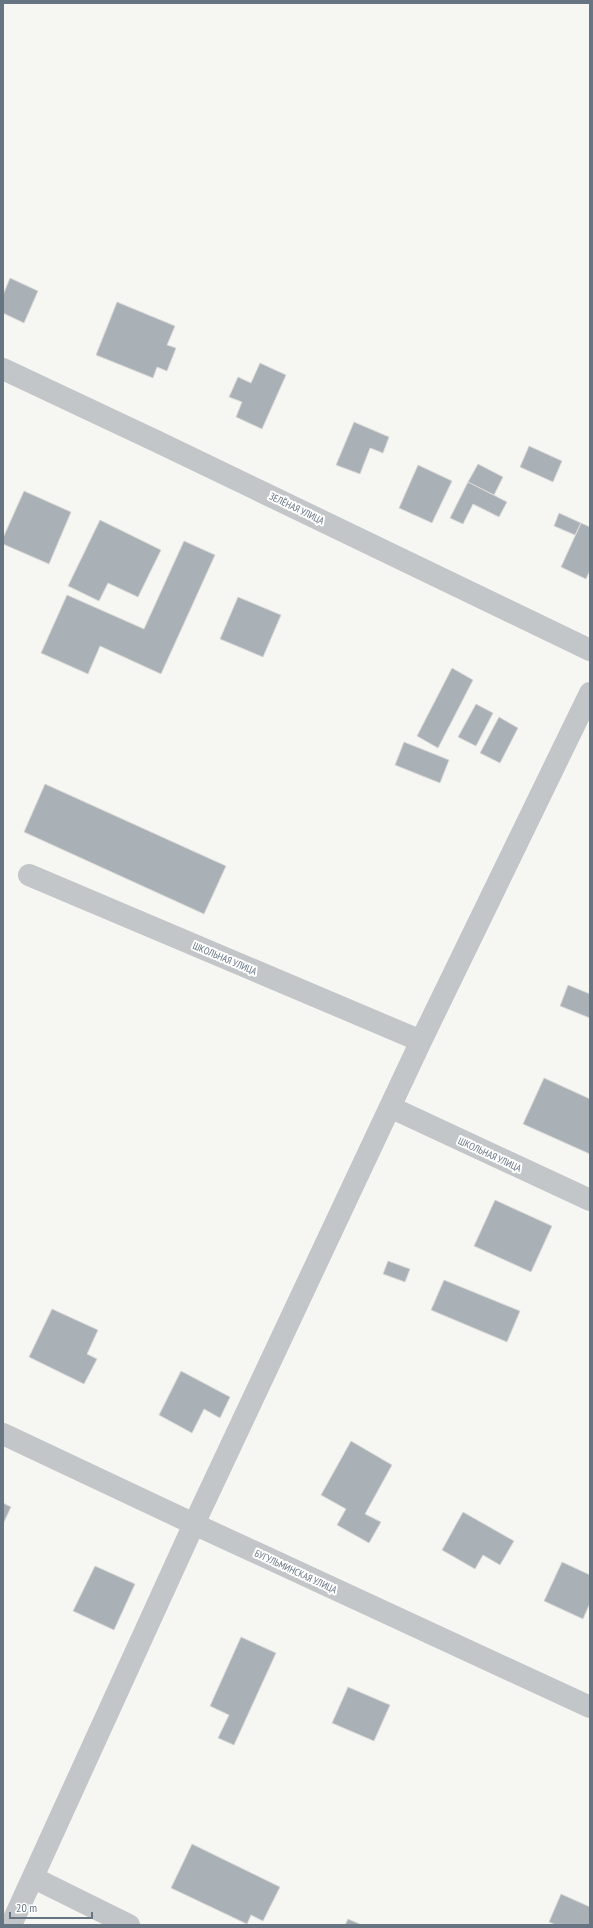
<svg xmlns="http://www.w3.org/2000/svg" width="593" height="1928" font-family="'PT Sans Narrow',sans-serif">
<rect width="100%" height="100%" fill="#f6f6f3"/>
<path fill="#a9b0b6" stroke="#d8d8d6" d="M10,278L38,291L24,323L3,313V295Z
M117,302L175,326L167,345L176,348L167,371L157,367L153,378L96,355Z
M260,363L286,375L262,429L236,417L242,402L229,397L238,377L251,383Z
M354,422L389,437L383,453L370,448L360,474L336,465Z
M529,446L562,461L553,482L520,467Z
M478,464L503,477L494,495L468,482Z
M418,465L452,481L432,523L399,508Z
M468,482L507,502L499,517L473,504L463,524L450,518Z
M24,491L71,512L49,564L3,544V538Z
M559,513L581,523L575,535L554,526Z
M100,520L161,550L138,597L108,583L99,601L68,586Z
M581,523L590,527V570L586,579L561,567Z
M184,541L215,555L161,674L100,646L88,674L41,653L67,595L144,629Z
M238,597L281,615L263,657L220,639Z
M452,668L473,680L438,748L417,736Z
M476,704L493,713L476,746L458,737Z
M499,717L518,728L500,763L480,753Z
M404,742L449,760L440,783L395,765Z
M45,784L226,866L204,914L24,832Z
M568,985L590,994V1018L560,1006Z
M544,1078L590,1099V1154L523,1124Z
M495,1200L552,1226L531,1272L474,1246Z
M388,1261L410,1269L405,1282L383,1274Z
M444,1280L520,1311L507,1342L431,1310Z
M52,1309L98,1330L87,1354L97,1359L84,1384L29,1357Z
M181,1371L230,1397L220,1418L204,1409L192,1433L159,1415Z
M351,1441L392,1465L365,1514L381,1522L369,1543L337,1525L346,1509L321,1495Z
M3,1503L11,1507L3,1524Z
M463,1512L514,1541L500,1565L483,1555L475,1569L442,1550Z
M562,1562L590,1575V1603L583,1619L544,1601Z
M95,1566L135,1584L114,1630L73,1611Z
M241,1637L276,1653L234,1745L218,1738L229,1715L210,1706Z
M348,1687L390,1705L374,1741L332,1723Z
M192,1844L280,1887L263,1921L251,1915L247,1924L171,1888Z
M561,1894L590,1907V1925H556L549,1922Z
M348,1919L362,1925H345Z"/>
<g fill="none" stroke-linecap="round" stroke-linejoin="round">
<path stroke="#c2c6c9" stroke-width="22" d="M3,369L156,441L590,650
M29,875L421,1041
M390,1107L590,1200
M3,1434L194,1524L590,1707
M34,1878L129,1925
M11,1925L194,1524L421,1041L590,693"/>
</g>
<g text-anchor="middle" stroke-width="4" stroke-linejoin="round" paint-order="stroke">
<g font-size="10" fill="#677583" stroke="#fff">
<text transform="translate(297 508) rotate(26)" y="4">ЗЕЛЁНАЯ УЛИЦА</text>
<text transform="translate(225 958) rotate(23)" y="4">ШКОЛЬНАЯ УЛИЦА</text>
<text transform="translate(490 1154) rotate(25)" y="4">ШКОЛЬНАЯ УЛИЦА</text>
<text transform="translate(296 1571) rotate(25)" y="4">БУГУЛЬМИНСКАЯ УЛИЦА</text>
</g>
</g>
<rect width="593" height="1928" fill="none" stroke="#677583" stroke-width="8"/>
<path d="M10 1912v6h82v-6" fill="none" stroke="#677583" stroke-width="2"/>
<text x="16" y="1912" font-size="12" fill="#677583" stroke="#ffffff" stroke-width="3" paint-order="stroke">20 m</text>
</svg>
